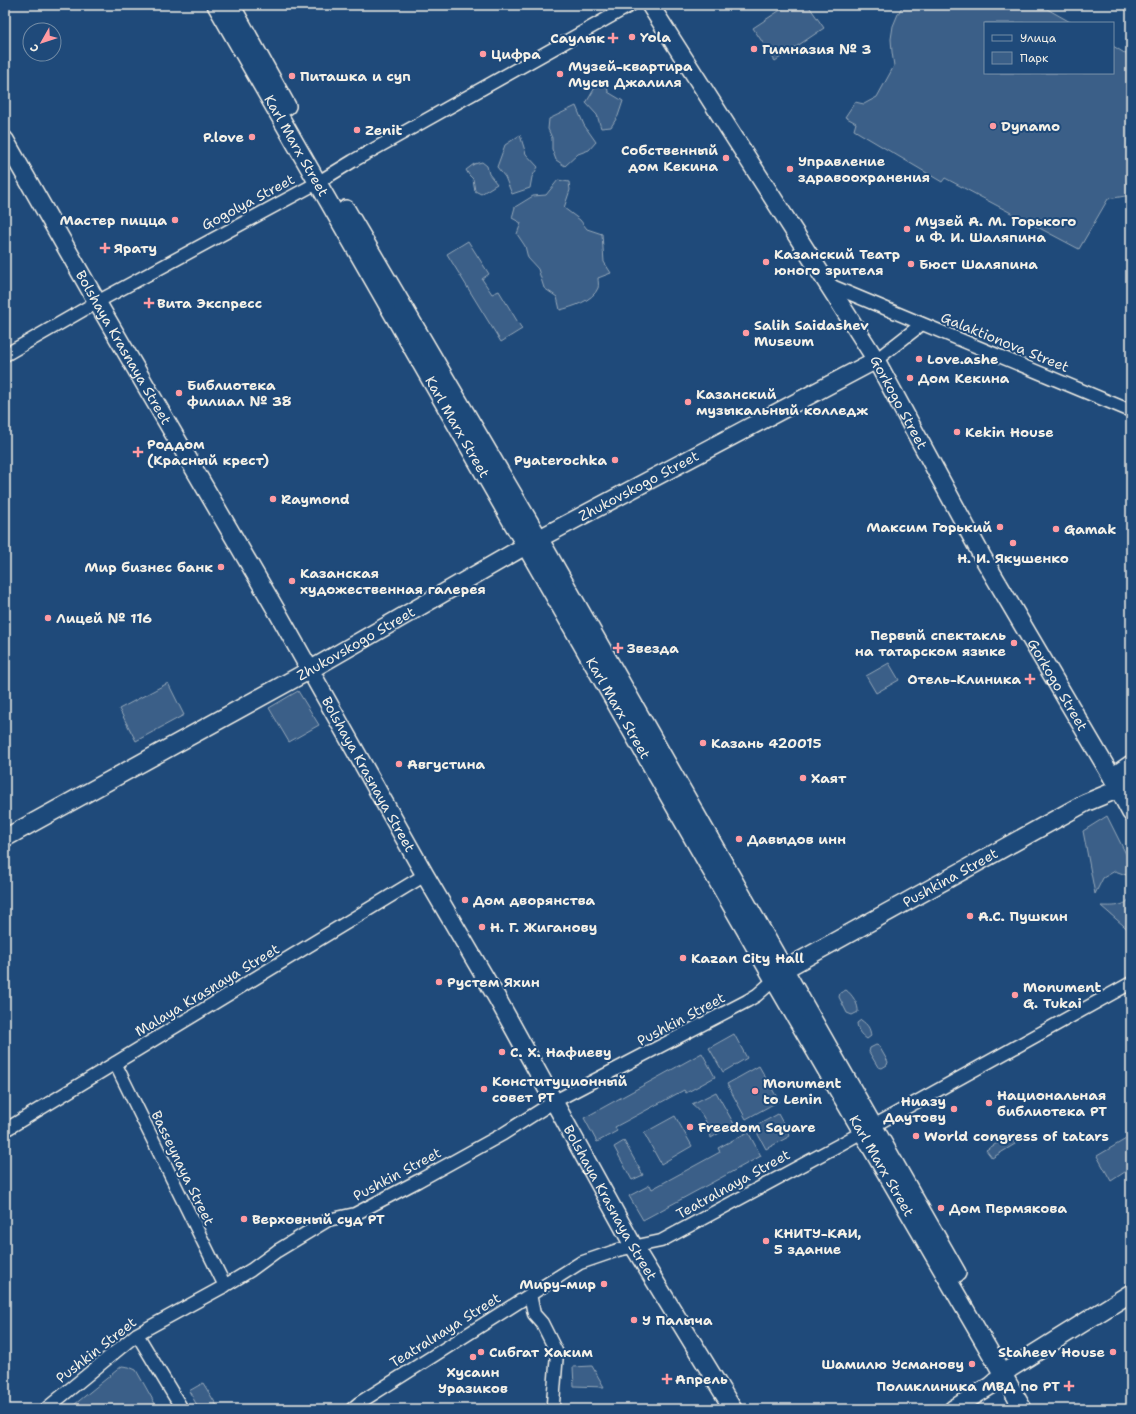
<svg xmlns="http://www.w3.org/2000/svg" width="1136" height="1414" font-family="'Shantell Sans',sans-serif">
<rect width="100%" height="100%" fill="#1f4a7a"/>
<filter id="ink" filterUnits="userSpaceOnUse"><feTurbulence type="fractalNoise" baseFrequency=".025" numOctaves="2"/><feDisplacementMap in="SourceGraphic" scale="8" xChannelSelector="R" yChannelSelector="G"/><feConvolveMatrix kernelMatrix="1 2 1 2 8 2 1 2 1" color-interpolation-filters="sRGB"/></filter>
<g filter="url(#ink)">
<path fill="#3a5f88" stroke="#97a8b8" d="M788,5H808L824,28L775,61L753,28Z
M903,5H1040L1072,23H985V73H1113V46L1131,57V195L1108,199L1079,249L945,178L942,182L854,130L856,123L845,117L855,102L864,104L877,97L894,66L892,52L891,39L893,26L898,14Z
M607,85L608,92L623,101L618,116L611,127L601,128L597,115L586,103L596,86Z
M576,106L584,125L596,142L589,150L578,154L565,166L556,160L552,149V138L548,129L549,119Z
M520,135L526,154L538,167L532,177L530,188L512,194L505,177L497,167L505,145Z
M482,162L487,166L489,174L497,184L481,194L475,191L473,179L469,175L466,170L474,164Z
M558,180L569,182L570,190L564,208L580,220L587,229L602,234L604,262L611,273L598,278C598,281 599,285 598,288C593,301 572,307 560,310L557,297L544,288L538,269L528,258L525,246L517,234L521,223L512,218L515,207L533,196L546,195Z
M468,241L489,274L482,279L492,294L499,291L522,329L501,342L447,254Z
M889,663L899,680L876,693L866,676Z
M168,683L184,715L136,741L119,709Z
M298,691L319,725L289,742L269,708Z
M1107,816L1131,864V872L1126,875L1115,871L1103,878L1095,894L1083,831Z
M1131,896V932L1101,906C1111,906 1126,908 1131,896Z
M846,990C852,994 859,1005 858,1012L852,1015L847,1013L839,997L840,993Z
M861,1020C868,1025 870,1028 871,1036L867,1039C860,1034 858,1031 857,1023Z
M734,1034L747,1058L723,1072L709,1048Z
M876,1045L879,1046L888,1062L887,1065L882,1068L878,1067L869,1052L870,1048Z
M702,1053L715,1077L686,1093L684,1090L615,1127L617,1131L597,1142L584,1118Z
M759,1066L779,1101L746,1119L727,1084Z
M716,1092L734,1124L711,1138C711,1128 700,1109 692,1104Z
M778,1114L790,1136L766,1149L754,1127Z
M675,1116L692,1146L661,1164L644,1133Z
M748,1132L761,1156L643,1220L629,1196L650,1185L652,1189L720,1152L718,1148Z
M1010,1135L1015,1144L992,1158L986,1150Z
M1126,1139L1131,1148V1168L1111,1181L1097,1156Z
M624,1141L643,1175L632,1180L614,1147Z
M122,1366L129,1367L136,1370L158,1409H69Z
M592,1366L604,1387L574,1386L573,1367Z
M203,1383L219,1409H199L189,1391Z"/>
<g fill="none" stroke-linecap="round" stroke-linejoin="round">
<g stroke="#f4f1e8" stroke-width="15">
<path id="street" d="M827,284L1131,411
M5,355L97,302L317,183L353,161L631,5
M876,360L922,324
M115,1063L225,1286
M5,1130L425,875
M530,1294L534,1314L542,1323L557,1353L553,1403L554,1409
M137,1334L182,1409
M46,1409L137,1334L221,1288L251,1270L277,1251L328,1220L355,1214L418,1181L503,1134L555,1101L747,1001L757,995L774,980
M352,1409L359,1403L580,1263L618,1250L661,1241L839,1145L1131,983"/>
</g>
<g stroke="#f4f1e8" stroke-width="20">
<g id="secondary">
<path id="s1" d="M216,5L774,980L1023,1409"/>
<path d="M231,5L287,106"/>
<path id="s2" d="M650,5L876,360L982,556L1112,777L1131,813"/>
<path id="s3" d="M5,140L97,302L279,615L425,875L497,998L634,1247L733,1409"/>
<path d="M346,209L547,552L957,1273"/>
<path d="M1112,777L1131,764"/>
<path id="s4" d="M5,838L310,670L525,546L876,360"/>
<path id="s5" d="M777,977L785,969L1085,803L1131,784"/>
<path d="M953,1409L990,1386L1011,1368L1131,1293"/>
</g>
</g>
<use href="#street" stroke="#1f4a7a" stroke-width="12"/>
<use href="#secondary" stroke="#1f4a7a" stroke-width="17"/>
</g>
</g>
<g fill="#ff9aa2" stroke="#1f4a7a" stroke-width="1.5">
<circle cx="632" cy="37" r="4"/>
<path d="M611 32h4v4h4v4h-4v4h-4v-4h-4v-4h4z"/>
<circle cx="754" cy="49" r="4"/>
<circle cx="483" cy="54" r="4"/>
<circle cx="560" cy="74" r="4"/>
<circle cx="292" cy="76" r="4"/>
<circle cx="993" cy="126" r="4"/>
<circle cx="357" cy="130" r="4"/>
<circle cx="252" cy="137" r="4"/>
<circle cx="726" cy="158" r="4"/>
<circle cx="790" cy="169" r="4"/>
<circle cx="175" cy="220" r="4"/>
<circle cx="907" cy="229" r="4"/>
<path d="M103 242h4v4h4v4h-4v4h-4v-4h-4v-4h4z"/>
<circle cx="766" cy="262" r="4"/>
<circle cx="911" cy="264" r="4"/>
<path d="M147 297h4v4h4v4h-4v4h-4v-4h-4v-4h4z"/>
<circle cx="746" cy="333" r="4"/>
<circle cx="919" cy="359" r="4"/>
<circle cx="910" cy="378" r="4"/>
<circle cx="179" cy="393" r="4"/>
<circle cx="688" cy="402" r="4"/>
<circle cx="957" cy="432" r="4"/>
<path d="M136 446h4v4h4v4h-4v4h-4v-4h-4v-4h4z"/>
<circle cx="615" cy="460" r="4"/>
<circle cx="273" cy="499" r="4"/>
<circle cx="1000" cy="527" r="4"/>
<circle cx="1056" cy="529" r="4"/>
<circle cx="1013" cy="543" r="4"/>
<circle cx="221" cy="567" r="4"/>
<circle cx="292" cy="581" r="4"/>
<circle cx="48" cy="618" r="4"/>
<circle cx="1014" cy="643" r="4"/>
<path d="M616 642h4v4h4v4h-4v4h-4v-4h-4v-4h4z"/>
<path d="M1028 673h4v4h4v4h-4v4h-4v-4h-4v-4h4z"/>
<circle cx="703" cy="743" r="4"/>
<circle cx="399" cy="764" r="4"/>
<circle cx="803" cy="778" r="4"/>
<circle cx="739" cy="839" r="4"/>
<circle cx="465" cy="900" r="4"/>
<circle cx="970" cy="916" r="4"/>
<circle cx="482" cy="927" r="4"/>
<circle cx="683" cy="958" r="4"/>
<circle cx="439" cy="982" r="4"/>
<circle cx="1015" cy="995" r="4"/>
<circle cx="502" cy="1052" r="4"/>
<circle cx="484" cy="1089" r="4"/>
<circle cx="755" cy="1091" r="4"/>
<circle cx="989" cy="1103" r="4"/>
<circle cx="954" cy="1109" r="4"/>
<circle cx="690" cy="1127" r="4"/>
<circle cx="916" cy="1136" r="4"/>
<circle cx="941" cy="1208" r="4"/>
<circle cx="244" cy="1219" r="4"/>
<circle cx="766" cy="1241" r="4"/>
<circle cx="604" cy="1284" r="4"/>
<circle cx="634" cy="1320" r="4"/>
<circle cx="481" cy="1352" r="4"/>
<circle cx="1113" cy="1352" r="4"/>
<circle cx="473" cy="1357" r="4"/>
<circle cx="972" cy="1364" r="4"/>
<path d="M665 1373h4v4h4v4h-4v4h-4v-4h-4v-4h4z"/>
<path d="M1067 1380h4v4h4v4h-4v4h-4v-4h-4v-4h4z"/>
</g>
<g text-anchor="middle" stroke-width="4" stroke-linejoin="round" paint-order="stroke">
<g font-size="14" font-weight="bold" fill="#f4f1e8" stroke="#1f4a7a" text-anchor="start">
<text x="640" y="42">Yola</text>
<text x="605" y="43" text-anchor="end">Саулык</text>
<text x="762" y="54">Гимназия № 3</text>
<text x="491" y="59">Цифра</text>
<text x="568" y="71">Музей-квартира<tspan x="568" dy="16">Мусы Джалиля</tspan></text>
<text x="300" y="81">Питашка и суп</text>
<text x="1001" y="131">Dynamo</text>
<text x="365" y="135">Zenit</text>
<text x="244" y="142" text-anchor="end">P.love</text>
<text x="718" y="155" text-anchor="end">Собственный<tspan x="718" dy="16">дом Кекина</tspan></text>
<text x="798" y="166">Управление<tspan x="798" dy="16">здравоохранения</tspan></text>
<text x="167" y="225" text-anchor="end">Мастер пицца</text>
<text x="915" y="226">Музей А. М. Горького<tspan x="915" dy="16">и Ф. И. Шаляпина</tspan></text>
<text x="114" y="253">Ярату</text>
<text x="774" y="259">Казанский Театр<tspan x="774" dy="16">юного зрителя</tspan></text>
<text x="919" y="269">Бюст Шаляпина</text>
<text x="157" y="308">Вита Экспресс</text>
<text x="754" y="330">Salih Saidashev<tspan x="754" dy="16">Museum</tspan></text>
<text x="927" y="364">Love.ashe</text>
<text x="918" y="383">Дом Кекина</text>
<text x="187" y="390">Библиотека<tspan x="187" dy="16">филиал № 38</tspan></text>
<text x="696" y="399">Казанский<tspan x="696" dy="16">музыкальный колледж</tspan></text>
<text x="965" y="437">Kekin House</text>
<text x="147" y="449">Роддом<tspan x="147" dy="16">(Красный крест)</tspan></text>
<text x="607" y="465" text-anchor="end">Pyaterochka</text>
<text x="281" y="504">Raymond</text>
<text x="992" y="532" text-anchor="end">Максим Горький</text>
<text x="1064" y="534">Gamak</text>
<text x="1013" y="563" text-anchor="middle">Н. И. Якушенко</text>
<text x="213" y="572" text-anchor="end">Мир бизнес банк</text>
<text x="300" y="578">Казанская<tspan x="300" dy="16">художественная галерея</tspan></text>
<text x="56" y="623">Лицей № 116</text>
<text x="1006" y="640" text-anchor="end">Первый спектакль<tspan x="1006" dy="16">на татарском языке</tspan></text>
<text x="627" y="653">Звезда</text>
<text x="1021" y="684" text-anchor="end">Отель-Клиника</text>
<text x="711" y="748">Казань 420015</text>
<text x="407" y="769">Августина</text>
<text x="811" y="783">Хаят</text>
<text x="747" y="844">Давыдов инн</text>
<text x="473" y="905">Дом дворянства</text>
<text x="978" y="921">А.С. Пушкин</text>
<text x="490" y="932">Н. Г. Жиганову</text>
<text x="691" y="963">Kazan City Hall</text>
<text x="447" y="987">Рустем Яхин</text>
<text x="1023" y="992">Monument<tspan x="1023" dy="16">G. Tukai</tspan></text>
<text x="510" y="1057">С. Х. Нафиеву</text>
<text x="492" y="1086">Конституционный<tspan x="492" dy="16">совет РТ</tspan></text>
<text x="763" y="1088">Monument<tspan x="763" dy="16">to Lenin</tspan></text>
<text x="997" y="1100">Национальная<tspan x="997" dy="16">библиотека РТ</tspan></text>
<text x="946" y="1106" text-anchor="end">Ниазу<tspan x="946" dy="16">Даутову</tspan></text>
<text x="698" y="1132">Freedom Square</text>
<text x="924" y="1141">World congress of tatars</text>
<text x="949" y="1213">Дом Пермякова</text>
<text x="252" y="1224">Верховный суд РТ</text>
<text x="774" y="1238">КНИТУ-КАИ,<tspan x="774" dy="16">5 здание</tspan></text>
<text x="596" y="1289" text-anchor="end">Миру-мир</text>
<text x="642" y="1325">У Палыча</text>
<text x="489" y="1357">Сибгат Хаким</text>
<text x="1105" y="1357" text-anchor="end">Staheev House</text>
<text x="964" y="1369" text-anchor="end">Шамилю Усманову</text>
<text x="473" y="1377" text-anchor="middle">Хусаин<tspan x="473" dy="16">Уразиков</tspan></text>
<text x="675" y="1384">Апрель</text>
<text x="1060" y="1391" text-anchor="end">Поликлиника МВД по РТ</text>
</g>
<g font-size="14" fill="#f4f1e8" stroke="#1f4a7a">
<text dy="5" stroke="none"><textPath href="#s1" startOffset="162">Karl Marx Street</textPath></text>
<text transform="translate(248 202) rotate(-28)" y="5">Gogolya Street</text>
<text transform="translate(1005 342) rotate(22)" y="5">Galaktionova Street</text>
<text dy="5" stroke="none"><textPath href="#s3" startOffset="239">Bolshaya Krasnaya Street</textPath></text>
<text dy="5" stroke="none"><textPath href="#s2" startOffset="469">Gorkogo Street</textPath></text>
<text dy="5" stroke="none"><textPath href="#s1" startOffset="486">Karl Marx Street</textPath></text>
<text dy="5" stroke="none"><textPath href="#s4" startOffset="725">Zhukovskogo Street</textPath></text>
<text dy="5" stroke="none"><textPath href="#s4" startOffset="401">Zhukovskogo Street</textPath></text>
<text dy="5" stroke="none"><textPath href="#s2" startOffset="793">Gorkogo Street</textPath></text>
<text dy="5" stroke="none"><textPath href="#s1" startOffset="810">Karl Marx Street</textPath></text>
<text dy="5" stroke="none"><textPath href="#s3" startOffset="731">Bolshaya Krasnaya Street</textPath></text>
<text dy="5" stroke="none"><textPath href="#s5" startOffset="200">Pushkina Street</textPath></text>
<text transform="translate(207 990) rotate(-31)" y="5">Malaya Krasnaya Street</text>
<text transform="translate(681 1019) rotate(-28)" y="5">Pushkin Street</text>
<text dy="5" stroke="none"><textPath href="#s1" startOffset="1338">Karl Marx Street</textPath></text>
<text transform="translate(183 1168) rotate(64)" y="5">Basseynaya Street</text>
<text transform="translate(397 1174) rotate(-28)" y="5">Pushkin Street</text>
<text transform="translate(733 1184) rotate(-29)" y="5">Teatralnaya Street</text>
<text dy="5" stroke="none"><textPath href="#s3" startOffset="1223">Bolshaya Krasnaya Street</textPath></text>
<text transform="translate(445 1330) rotate(-32)" y="5">Teatralnaya Street</text>
<text transform="translate(96 1350) rotate(-38)" y="5">Pushkin Street</text>
</g>
</g>
<rect width="1136" height="1414" fill="none" stroke="#1f4a7a" stroke-width="20"/>
<rect x="10" y="10" width="1116" height="1394" fill="none" stroke="#f4f1e8" stroke-width="1.5" filter="url(#ink)"/>
<rect x="984" y="22" width="130" height="52" fill="#1f4a7a" stroke="#748da6"/>
<rect x="992" y="35" width="20" height="6" fill="#1f4a7a" stroke="#748da6"/>
<text x="1020" y="42" font-size="12" fill="#f4f1e8">Улица</text>
<rect x="992" y="52" width="20" height="12" fill="#3a5f88" stroke="#748da6"/>
<text x="1020" y="62" font-size="12" fill="#f4f1e8">Парк</text>
<g transform="translate(42 42) rotate(231)"><circle r="19" fill="#1f4a7a" stroke="#748da6"/>
<path d="M0-3L7 15L0 10L-7 15Z" fill="#ff9aa2"/>
<text y="-6" font-size="11" font-weight="bold" text-anchor="middle" fill="#f4f1e8">С</text>
</g>
</svg>
